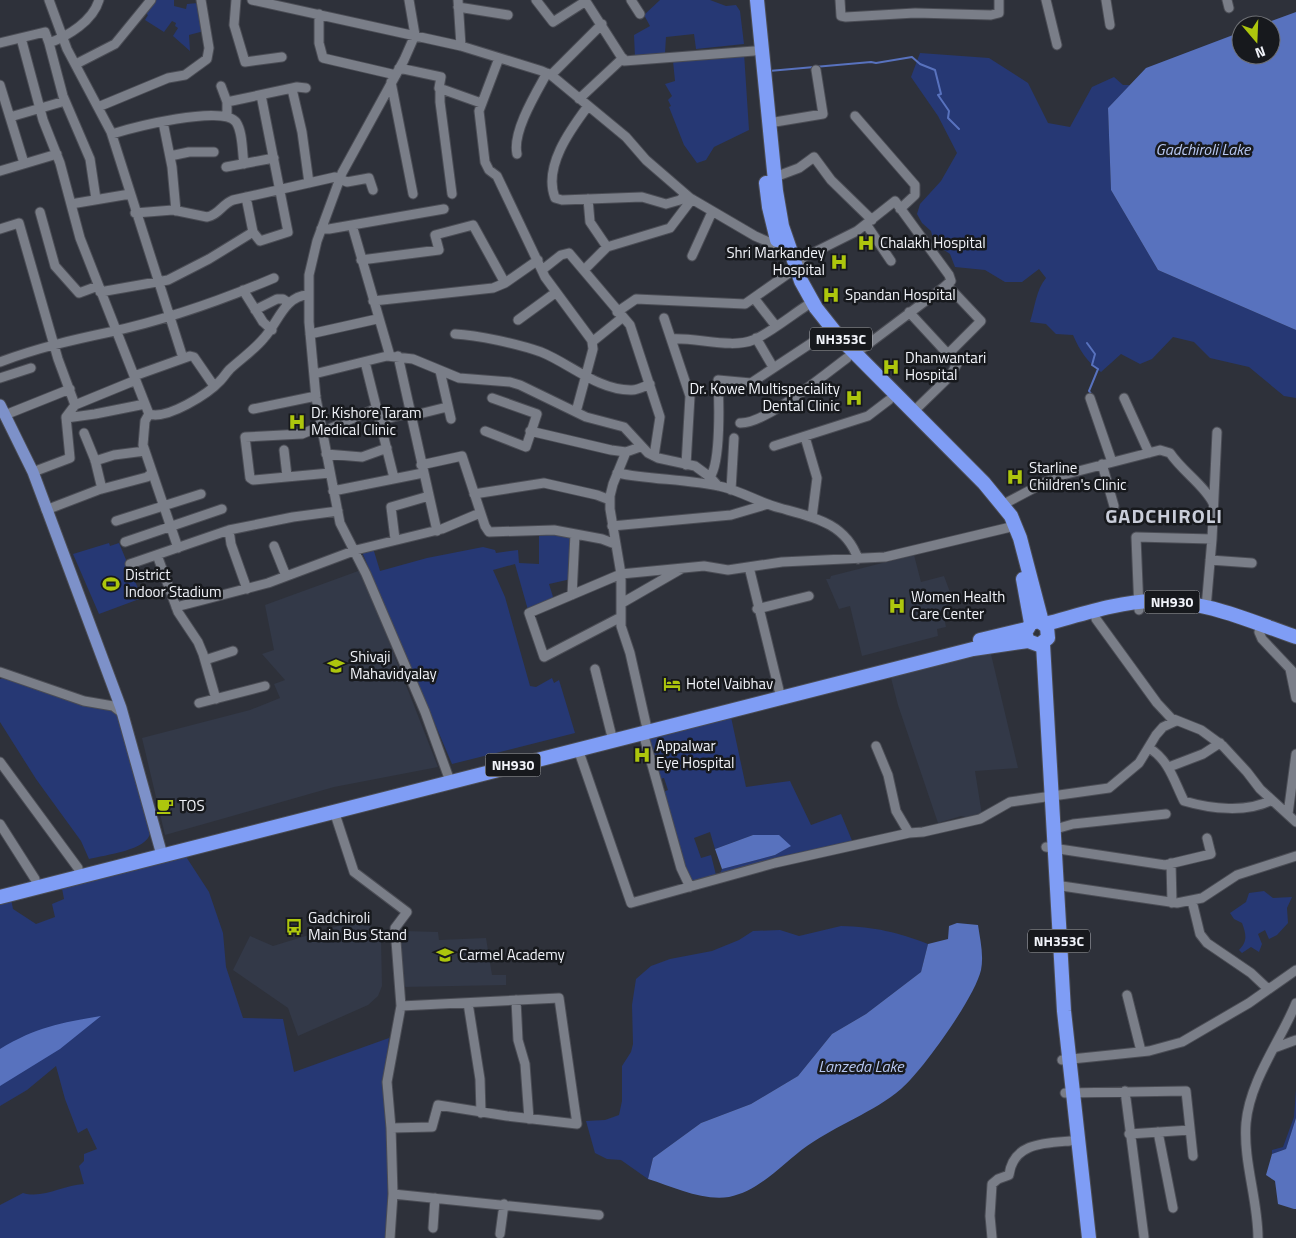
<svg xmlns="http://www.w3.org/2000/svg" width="1296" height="1238" font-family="'Titillium Web',sans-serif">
<rect width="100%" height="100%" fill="#2e313a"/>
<path fill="#333948" d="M914,555L921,582L944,576L954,603L942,607L946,627L937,629L938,636L862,656L850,606L839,609L826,579H830L831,576Z
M361,570L438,767L334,787L165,835L142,738L250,710L280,698L274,684L285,680L262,654L274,650L265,605Z
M990,650L1018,768L975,771L982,815L969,818L961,816L938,823L898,705L890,674Z
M361,919L374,929L381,939L382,986L378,996L368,1005L298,1036L288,1008L233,970L250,936L273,946Z
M404,931L438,932L439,940L486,938L492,975H506V985L402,987L400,943L404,942Z"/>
<path fill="#263874" d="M154,0H174V6L186,9L187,4L198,3L204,31L189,35L190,51L173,36L178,28L175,26L176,23L172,21L164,32L145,20L148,15L144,12Z
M660,0H710L726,6L736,5L740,11L744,44L696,49L694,34L666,37L665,53L635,57L634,35L650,26L644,15Z
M744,53L749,130L714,147L706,160L697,163L684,145L669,107L671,106L668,100L672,96L665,84L675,81L673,61Z
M920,53L989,58L1028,83L1048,123L1070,127L1092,87L1114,77L1123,85H1130L1108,108L1111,190L1158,270L1296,330V398L1284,396L1249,367L1210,358L1194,342L1173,337L1152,359L1140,364L1121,354L1101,372C1087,362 1080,351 1073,335L1056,334L1046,324L1030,322C1035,307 1036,290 1046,278L1039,269L1022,282H1005L985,270L955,267L950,254L934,243L931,231L922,223L917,214L920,204L941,181L957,153L938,116L911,77Z
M539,533L573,536L571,579L549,584L554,600L528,610L515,564L493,570L505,597L530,686L536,687L552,678L554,683L559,680L575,733L452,764L362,552L373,548L380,571L427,558L483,547L495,550L496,553L518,550L519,563L539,564Z
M109,543L110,546L119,543L142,598L99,614L73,554Z
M9,676L103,706L118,713L150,833C148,850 105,855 89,859L81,841L36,779L0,722V679Z
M731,717L746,787L790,781L811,825L841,814L853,843L720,874L722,869L775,855L790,846L753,835L715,849L710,832L694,838L701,858L711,855L716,875L690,882L683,867L663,792L668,790L664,778L660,779L647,734Z
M181,849L209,892L223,933L226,967L243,1018L283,1019L294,1072L389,1038L384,1083L389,1135L387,1238H0V1205L23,1193C43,1199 63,1185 84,1184L79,1166L84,1161V1154L97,1149L87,1128L78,1133L65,1099L56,1066L27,1090L0,1106V897L10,894L13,909L36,924L55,917L52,904L64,899L61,883Z
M1264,891L1273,898L1292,897L1287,908L1288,923L1277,935L1269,939L1265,930L1258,934L1262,944L1259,952L1251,947L1242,953L1239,950C1248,941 1246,934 1242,923L1234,919L1230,913L1246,902L1249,893Z
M841,926C875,927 897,932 928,944L921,972L866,1014L832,1034L798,1076L751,1104L701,1123L653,1158L648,1179L621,1160L607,1159L595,1153L586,1121L605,1120L619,1115L622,1101V1066L631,1052L633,1044L632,1005L636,979L651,966L670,959L712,951L739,940L753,931L780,930L799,936Z
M1296,1090V1118L1286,1149L1272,1154V1150L1283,1147L1294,1117Z"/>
<path fill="#5872be" d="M1296,12V330L1158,270L1111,190L1108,108L1146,68L1241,32V55H1271V25H1260Z
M753,835H779L791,846L775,855L722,869L715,849Z
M957,923L978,925C980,939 984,955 981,970C975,997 923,1070 901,1089C874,1112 837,1125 807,1146C783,1163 760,1191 729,1197C702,1201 674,1187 648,1179L653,1158L701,1123L751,1104L798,1076L832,1034L866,1014L921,972L928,944L948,939L949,926Z
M101,1016L60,1049L0,1086V1049C36,1027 60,1023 101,1016Z
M1296,1118V1209H1294L1278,1204L1275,1181L1266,1175L1272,1154L1286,1149Z"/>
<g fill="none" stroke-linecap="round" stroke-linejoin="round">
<path stroke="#5872be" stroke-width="2" d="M769,71L871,62L876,63L912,57L920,64L935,70L941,94L938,95L949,111L948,118L959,129
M1087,343L1095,354L1092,365L1098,369L1089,391L1092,395"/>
<g stroke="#4b4d55" stroke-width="11">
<path id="minor" d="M49,0L67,49L111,132L183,358
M236,0L234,25L245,62L282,57
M252,0L461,46L542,71L551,75L626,137L646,160L690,198L755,236L778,246
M409,0L415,35L404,60L342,173L317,241L309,275V322L316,398L340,523L366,574L425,712L450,781
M458,0L461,46
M536,0L553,22L586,1
M585,0L624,61L754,51
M631,0L640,14
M840,0L841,16L846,17L915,13L991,15L999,13V0
M1046,0L1057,45
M1106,0L1110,25
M1227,0L1229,8
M458,7L508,15
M319,14V43L323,58L396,75
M21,38L43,120L60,163L80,238L149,414C167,420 208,394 220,381C224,377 226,373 230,369C241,359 254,350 264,338C278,323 284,296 308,295
M0,43L45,32L49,43C68,36 93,21 99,0
M49,43L63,96L90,159L96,199
M499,58L479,111L485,162L489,170L497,176L545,277L593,342
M76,64L115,44L151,0
M399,68L441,77L439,88L481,103
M551,75L602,24
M391,82L413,194
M0,85L24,163
M221,86L227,102
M440,88V102L452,194
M292,89L302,132L309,183
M579,99L623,58
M588,106C570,130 543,167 555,198L562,200L642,197L666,204L680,200L686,195
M98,107L168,78L185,75L207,59L209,48L201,0
M227,116V102L297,87L306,88
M855,116L915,185V195L900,209
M10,117L65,101
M163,122L172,167L176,211
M769,123L823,114L816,70
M112,134C131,128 223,104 236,122C243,132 242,152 244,164
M517,154C512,132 536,93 547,73
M170,156L189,152H214
M226,167L274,158
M0,171L57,154
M775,177L799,168L814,157L831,180L872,220
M588,199L590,222L607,247
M71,204L130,194
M40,212L55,266L79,293L98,286
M135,213L173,210L207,217C219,215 222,204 233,200L335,177L347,182L369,178L373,190
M866,224L891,261
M352,225L390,356
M0,229L19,223L58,359L75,405
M321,229H329L444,209
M253,232L260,241L288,232L261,95
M692,256L712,212
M361,260L439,250L435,235L473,225L505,283
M795,266L805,257L857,231L895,201L949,275L951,281L944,287L855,354
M542,270L561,255L569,253L630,325L660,417L654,456
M584,270L607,247L670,228L692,199
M947,285L981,321L948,354
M243,290L263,322L272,330
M100,292L168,280L209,259L253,232L246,197
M754,298L775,325
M373,301L493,288L505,283L538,260
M255,310L277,299H283L289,303
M617,312L636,299L745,304L789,273
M909,312L957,364L950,376L913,412
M664,318L690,396L686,465
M518,320L555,293
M310,334L377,319
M455,334C477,335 519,344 541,352C569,363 599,391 632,390C638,390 645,386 650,384
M756,338L773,367
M671,339C695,337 732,349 753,340C767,335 792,315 806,306
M398,356L437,531
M0,362C37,348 72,340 110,332C165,320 222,300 274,278
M365,362L394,478
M440,371L451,419
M314,374L387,356L413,359L459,378L510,382L520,385L586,417L624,427L648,453L658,458L695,466L710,477L718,486
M134,376L190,356L194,357L214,386
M0,378L31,368
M1090,398L1112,462
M1124,398L1149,453
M253,409L316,396
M576,412L593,349L592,342L623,317
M149,414L145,421L143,445L178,548
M5,415L70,389
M411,416L447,407
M66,418L95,414L145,404
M381,420L410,413
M740,423C766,424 825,374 847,358
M321,426L302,434L245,437L250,478L253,480L330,473
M485,431L526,447L537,414L492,398
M530,431L611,450L626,452L640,447
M322,432L377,408
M84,433L95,460L102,489
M805,437L817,478L812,517
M774,446L868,416L889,400
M284,450L287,476
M626,452L613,484L610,496V509L621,574V626L630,653L646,724
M326,454L362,457L387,448
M95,461L114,455L145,451
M1102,464L1114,506
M421,465L462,456L485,526L489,532L554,530L602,539L615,544
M33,472L70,458L66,417L75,405L136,380
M617,473C652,480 688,479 723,487C743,492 760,503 780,508C813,517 846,523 858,559
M710,477C721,462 719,400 718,380L751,383L825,334
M731,490L734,438
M333,491L423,473
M474,494L544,483L597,495L610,500
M1002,505L1055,477L1160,450L1170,453C1182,471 1205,486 1213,503
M46,510L98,490L147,477L152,473
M116,521L201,494
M612,526L731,515L768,504
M229,530L231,544L247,589
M395,539L391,507L429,496
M125,542L222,509
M274,546L286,576
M157,555L178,612L198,642L203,654L216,699
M1210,560L1252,563
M130,564L229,530L293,517L338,511
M749,567L779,690
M572,595L575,534
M622,603L681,569
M176,607L268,583L356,550L442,529L480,513
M1206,608L1212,539
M757,609L809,596
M1139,610L1136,537L1212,539L1217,432
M621,617L544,657L529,613L621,574L704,566L728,570L782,562L885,557L1015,526
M1096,619L1157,703L1171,718L1201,730L1223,746L1247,772L1260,789L1296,822
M1261,625L1259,632L1262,639L1296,675
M205,660L233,651
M595,669L611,733
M1290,669L1296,698
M0,672L84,701L113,706L122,713
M199,703L265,686
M643,733L681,868L690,887
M1149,748C1169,760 1174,781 1184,801C1211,809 1247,813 1272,800
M578,749L631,903L775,863L909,833L896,811L888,775L876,746
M0,762L78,868
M1169,767L1203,754L1220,743
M334,811L354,872L407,912L395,928L401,1006L387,1082L391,1128
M1288,814L1296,754
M0,824L35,879
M1052,830L1073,824L1166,814
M909,833L923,832L980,819L1010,802L1109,788L1139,763L1156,735L1163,727L1176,721
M1046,847L1165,865L1211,854L1207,838
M1171,863L1172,903
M1055,885L1177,903L1202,898L1237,875L1296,856
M1192,901L1200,934L1207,943L1251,973L1268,989
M1127,995L1141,1051
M516,1000L518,1040L525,1064L529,1119
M468,1003L480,1079L481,1113
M401,1006L559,998L577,1124L507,1116L438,1105L432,1127L391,1128L393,1194L599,1215
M1274,1048L1296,1040
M1062,1060L1149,1051L1182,1042L1249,1003L1296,970
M1125,1091L1144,1237
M1065,1093L1186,1091L1193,1156
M1158,1132L1173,1208
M1129,1134L1190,1130
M433,1228L435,1198
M500,1234L504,1204
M390,1238L393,1194
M992,1238L990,1216L992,1184L998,1179L1009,1175C1013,1143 1044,1143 1070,1141
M1258,1238C1258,1200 1243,1161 1246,1123C1250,1080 1280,1042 1296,1003"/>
</g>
<g stroke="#4b4d55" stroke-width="13">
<path id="major" d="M0,405L33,472L121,708L162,855"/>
</g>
<g stroke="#4b4d55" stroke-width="16">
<path id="highway" d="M757,0L776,191L782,226L801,281L816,308L839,337L984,483L1011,516L1020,538L1042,622
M766,183L769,207L777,240
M1023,579L1031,623
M1045,624C1080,615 1117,602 1153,601C1202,599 1250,621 1296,637
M980,640L1026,629
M1043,644L1064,1011L1089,1238
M0,897L973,649L1028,641L1039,645L1048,638L1047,627L1039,621L1031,623L1025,633L1028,641"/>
</g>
<use href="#minor" stroke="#7a7e88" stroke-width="9"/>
<use href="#major" stroke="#7d91c9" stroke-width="11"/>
<use href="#highway" stroke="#7f9df5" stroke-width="14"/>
</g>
<defs>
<g id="hospital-bare" transform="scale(1.35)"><path d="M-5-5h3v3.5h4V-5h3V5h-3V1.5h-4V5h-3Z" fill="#adc60d" stroke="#17191d" stroke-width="2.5" paint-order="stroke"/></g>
<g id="stadium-bare" transform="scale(1.35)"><path d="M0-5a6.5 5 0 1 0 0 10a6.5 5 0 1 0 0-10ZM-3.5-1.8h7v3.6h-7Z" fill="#adc60d" stroke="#17191d" stroke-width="2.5" paint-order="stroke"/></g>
<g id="school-bare" transform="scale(1.35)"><path d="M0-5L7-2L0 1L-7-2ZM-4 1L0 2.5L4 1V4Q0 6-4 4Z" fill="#adc60d" stroke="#17191d" stroke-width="2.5" paint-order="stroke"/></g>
<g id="hotel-bare" transform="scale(1.35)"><path d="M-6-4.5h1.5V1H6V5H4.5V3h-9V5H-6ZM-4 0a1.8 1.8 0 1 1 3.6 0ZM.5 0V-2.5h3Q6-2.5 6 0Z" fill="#adc60d" stroke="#17191d" stroke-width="2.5" paint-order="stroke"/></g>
<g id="cafe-bare" transform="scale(1.35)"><path d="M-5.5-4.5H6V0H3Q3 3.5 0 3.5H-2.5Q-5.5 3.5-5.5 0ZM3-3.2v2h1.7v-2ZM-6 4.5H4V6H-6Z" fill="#adc60d" stroke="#17191d" stroke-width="2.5" paint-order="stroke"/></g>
<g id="bus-bare" transform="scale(1.35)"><path d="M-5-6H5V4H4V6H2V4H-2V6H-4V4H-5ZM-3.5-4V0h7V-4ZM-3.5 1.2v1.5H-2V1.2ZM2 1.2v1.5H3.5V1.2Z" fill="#adc60d" stroke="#17191d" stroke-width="2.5" paint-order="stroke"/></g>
</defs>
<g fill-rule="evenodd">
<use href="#hospital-bare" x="866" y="243"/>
<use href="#hospital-bare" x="839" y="262"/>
<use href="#hospital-bare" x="831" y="295"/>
<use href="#hospital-bare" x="891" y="367"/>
<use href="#hospital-bare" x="854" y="398"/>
<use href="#hospital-bare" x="297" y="422"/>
<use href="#hospital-bare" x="1015" y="477"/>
<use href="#stadium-bare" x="111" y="584"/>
<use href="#hospital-bare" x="897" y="606"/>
<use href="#school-bare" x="336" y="666"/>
<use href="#hotel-bare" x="672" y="684"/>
<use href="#hospital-bare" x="642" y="755"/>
<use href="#cafe-bare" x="165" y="806"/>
<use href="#bus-bare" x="294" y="927"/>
<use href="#school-bare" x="445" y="955"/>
</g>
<g text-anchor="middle" stroke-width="5" stroke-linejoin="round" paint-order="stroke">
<g fill="#17191d" stroke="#b0b2b7" stroke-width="1">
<rect x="810" y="327.5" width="62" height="23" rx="4"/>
<rect x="1144.5" y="590.5" width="55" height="23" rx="4"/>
<rect x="485.5" y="753.5" width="55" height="23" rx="4"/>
<rect x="1028" y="929.5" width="62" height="23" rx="4"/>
</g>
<g font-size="14" font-weight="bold" fill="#f1f3f9">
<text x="841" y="344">NH353C</text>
<text x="1172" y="607">NH930</text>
<text x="513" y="770">NH930</text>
<text x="1059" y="946">NH353C</text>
</g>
<g font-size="15" fill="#f1f3f9" stroke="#17191d" text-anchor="start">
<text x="880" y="248">Chalakh Hospital</text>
<text x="825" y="258" text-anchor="end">Shri Markandey<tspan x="825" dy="17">Hospital</tspan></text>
<text x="845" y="300">Spandan Hospital</text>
<text x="905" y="363">Dhanwantari<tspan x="905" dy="17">Hospital</tspan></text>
<text x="840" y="394" text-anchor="end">Dr. Kowe Multispeciality<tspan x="840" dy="17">Dental Clinic</tspan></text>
<text x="311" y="418">Dr. Kishore Taram<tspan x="311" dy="17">Medical Clinic</tspan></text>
<text x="1029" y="473">Starline<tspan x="1029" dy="17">Children's Clinic</tspan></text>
<text x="125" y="580">District<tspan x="125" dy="17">Indoor Stadium</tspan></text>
<text x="911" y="602">Women Health<tspan x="911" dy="17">Care Center</tspan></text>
<text x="350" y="662">Shivaji<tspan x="350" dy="17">Mahavidyalay</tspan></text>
<text x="686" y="689">Hotel Vaibhav</text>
<text x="656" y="751">Appalwar<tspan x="656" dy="17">Eye Hospital</tspan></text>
<text x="179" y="811">TOS</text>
<text x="308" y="923">Gadchiroli<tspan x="308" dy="17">Main Bus Stand</tspan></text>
<text x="459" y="960">Carmel Academy</text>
</g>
<g font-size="16" font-style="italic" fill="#b7c7f1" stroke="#17191d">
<text x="1203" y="155">Gadchiroli Lake</text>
<text x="861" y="1072">Lanzeda Lake</text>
</g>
<g font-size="20" font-weight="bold" letter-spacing="1" fill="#c9cdd9" stroke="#17191d">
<text x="1164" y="523">GADCHIROLI</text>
</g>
</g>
<g transform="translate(1256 40) rotate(161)"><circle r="24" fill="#17191d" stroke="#6e7075"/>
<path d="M0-4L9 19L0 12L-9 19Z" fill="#adc60d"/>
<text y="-8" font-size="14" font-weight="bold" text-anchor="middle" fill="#f1f3f9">N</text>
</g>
</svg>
